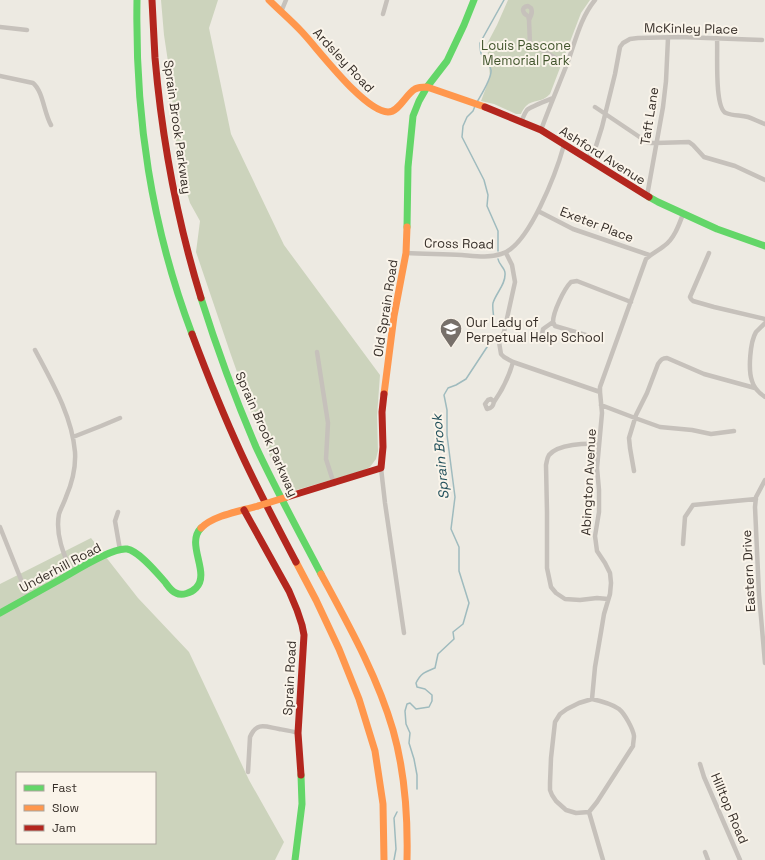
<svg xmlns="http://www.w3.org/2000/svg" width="765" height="860" font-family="'Space Grotesk',sans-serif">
<rect width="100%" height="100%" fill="#edeae2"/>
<path fill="#ccd3bc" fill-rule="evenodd" d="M161,0H218L209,28L231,134L284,245L380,375L377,416L378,451L376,459L370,467L362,471L286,493L253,417L231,355L196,252L200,221L190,203L182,177L176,141L170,75L164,35Z
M508,0H590L581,13L550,94C542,103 533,99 526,106C524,108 522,111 521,114H516L494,104L481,101L490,77L487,44L497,25Z
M91,538L138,598L189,652L249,780L284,842L275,860H0V584ZM17,773H155V843H17Z"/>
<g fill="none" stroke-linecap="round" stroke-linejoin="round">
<path stroke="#9fbbbe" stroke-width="1.5" d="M477,102C481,95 492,78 491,70C490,64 485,61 482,56C480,52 480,48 480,43L504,0
M475,106L473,111L467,117L463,126L462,137L484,180L488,195L487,206L498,231V251
M494,322C494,316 492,308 493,303C496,293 506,284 505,273C505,268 499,265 498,259
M417,789V775L414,759L409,743L410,733L406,724L405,711L407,704L410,703L416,709L429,707L432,701V695L425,689L417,687L416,683C421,673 425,672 435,668L438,654L454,639L453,632L463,624L469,603L459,571V547L451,529L455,497L447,435V410L444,395L448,388L456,385L466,379L491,341
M394,860L396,849L394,818L397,812"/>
<path stroke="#c6c1bb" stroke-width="4.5" d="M528,6L531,8C533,12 531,16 529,20L528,16C523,14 520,7 528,6Z
M281,12L286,0
M383,14L387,0
M529,20L530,44L537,47L567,65
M0,27L27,30
M717,38C718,52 714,108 726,113C733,116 741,115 748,117C754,119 759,122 765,124
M0,76L33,83C43,91 44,113 51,125
M595,107L647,142L651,143H656L689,142L693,145L704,157L735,166L765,180
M521,122C523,118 524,114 527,110C530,107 548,100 553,98
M541,130C549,108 558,87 567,64C575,43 580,18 595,0
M587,159L596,146L602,127L615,74L620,47L623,43L630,39L638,38L680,37L762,40
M647,196L663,107L666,81L668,38
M538,211L573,229L649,255
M406,253C425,254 443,254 462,255C475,256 489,258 501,254C529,247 557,170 564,145
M506,253L512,265L515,282L504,332L499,342L501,354L504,357L513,362L600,392
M709,253L690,297L691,299L693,301L714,307L765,319
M553,322C553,312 564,289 571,282L577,281L631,302
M553,322L555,326L589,336
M765,323C762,326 759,329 756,332C750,342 748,370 752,381C754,388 759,393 765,397
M542,335L543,329L553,322
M35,350C52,382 72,416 75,452C76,468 72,483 66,497C64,503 61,508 59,514C55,535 64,555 72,573
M317,352L328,423L326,459L334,484
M491,399L494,402C493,406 492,408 487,409L485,404L488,400Z
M494,402C503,389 509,377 513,362
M601,405L635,418L660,427L692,430L711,434L734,431
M73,437L101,426L120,418
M599,444C586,443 558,444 549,455C547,458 547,461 546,465L547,512V568L551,587L556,593L565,599L580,600L597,598L608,599
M381,468L385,503L404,633
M634,471L630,448L629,438L636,415L647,393L658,364C661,360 662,358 667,358L704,374L755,388
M765,480L756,497L755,507L759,594L765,663
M118,512L115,521L120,550
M0,527L28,597
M683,544L685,517L693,505L756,499
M592,699L595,667L601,632L604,614L610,594L611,583L610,573L605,563L597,551L595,536L599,512V490L597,468L602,413L600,392V387L646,259C652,253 658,251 664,246C674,239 679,225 683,214
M592,699C601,701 612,704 619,709C625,714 633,729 634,736C634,739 633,743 633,746L597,802L589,812L576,813L566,810L556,801L552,795L550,790V783L551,758L555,722L560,714L567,709L579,703Z
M700,764L704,777L740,860
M248,772L250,737C257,721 266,727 279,729C285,730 292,731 298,733
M589,812L603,860
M705,852L708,860"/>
<path stroke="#63d668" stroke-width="7" d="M137,0C135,117 151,225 192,334
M649,197L658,202L717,229L765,246
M407,227L408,167L413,116L419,101L427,87L447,61L464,25L474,0
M201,298C217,349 235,398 256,447C276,490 299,532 321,574
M0,613C20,602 41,590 61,579C75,571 112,547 127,549C139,551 157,573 165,582C168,586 171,591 176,593C182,596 191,593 196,588C211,573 185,544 201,528
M295,860L302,804L301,775"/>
<path stroke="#ff974d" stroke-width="7" d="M269,0C280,11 292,21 302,32C319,50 364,111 388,112C399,112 406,94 415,89C419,87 423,87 427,87L485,107
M384,394L394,316L406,253L407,227
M201,528C214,515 241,511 258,506
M296,562L316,600L339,649L359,699L375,751L383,804L384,860
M321,574C348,624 377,675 393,730C405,772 408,816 407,860"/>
<path stroke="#b3261e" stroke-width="7" d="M152,0C153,19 154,38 155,58C162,139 177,220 201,298
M485,107L541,130L649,197
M192,334C207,374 223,414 241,453C258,490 277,526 296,562
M287,497L381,468L383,447L382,412L384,394
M244,510L289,591L297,610L302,625L304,635L298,733L301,775"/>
<path stroke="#ff974d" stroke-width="7" d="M258,506L287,497"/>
</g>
<defs>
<g id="school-pin" transform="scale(1.15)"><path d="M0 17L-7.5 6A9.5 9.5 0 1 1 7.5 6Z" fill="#77706a" stroke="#faf4ea"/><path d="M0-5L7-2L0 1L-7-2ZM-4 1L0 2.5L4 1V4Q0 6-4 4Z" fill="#fff"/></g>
</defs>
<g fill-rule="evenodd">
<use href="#school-pin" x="451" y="329"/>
</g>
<g text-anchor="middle" stroke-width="4" stroke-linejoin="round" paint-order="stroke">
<g font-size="13" fill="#372f29" stroke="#faf4ea">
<text transform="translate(691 28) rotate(1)" y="5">McKinley Place</text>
<text transform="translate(344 60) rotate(47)" y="5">Ardsley Road</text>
<text transform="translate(649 116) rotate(-81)" y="5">Taft Lane</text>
<text transform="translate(178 127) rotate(82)" y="5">Sprain Brook Parkway</text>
<text transform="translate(603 155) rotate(32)" y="5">Ashford Avenue</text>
<text transform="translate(597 224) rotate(21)" y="5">Exeter Place</text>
<text transform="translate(459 243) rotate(1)" y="5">Cross Road</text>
<text transform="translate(385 308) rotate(-81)" y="5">Old Sprain Road</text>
<text transform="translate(267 434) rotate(66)" y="5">Sprain Brook Parkway</text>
<text transform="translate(588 482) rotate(-87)" y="5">Abington Avenue</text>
<text transform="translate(60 567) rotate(-28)" y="5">Underhill Road</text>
<text transform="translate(748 571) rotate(-93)" y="5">Eastern Drive</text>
<text transform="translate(289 678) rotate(-87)" y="5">Sprain Road</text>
<text transform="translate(730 808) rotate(67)" y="5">Hilltop Road</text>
</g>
<g font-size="13" fill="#42552d" stroke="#faf4ea">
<text x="526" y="50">Louis Pascone<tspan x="526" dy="15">Memorial Park</tspan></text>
</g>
<g font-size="13" fill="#372f29" stroke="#faf4ea" text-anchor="start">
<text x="466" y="327">Our Lady of<tspan x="466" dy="15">Perpetual Help School</tspan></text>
</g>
<g font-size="14" font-style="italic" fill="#1f4e59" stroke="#faf4ea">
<text transform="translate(440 457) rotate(-95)" y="5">Sprain Brook</text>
</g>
</g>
<rect x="16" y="772" width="140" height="72" fill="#faf4ea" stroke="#aca59d"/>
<rect x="24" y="785" width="20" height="6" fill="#63d668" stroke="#aca59d"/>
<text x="52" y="792" font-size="12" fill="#372f29">Fast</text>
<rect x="24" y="805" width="20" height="6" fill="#ff974d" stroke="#aca59d"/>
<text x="52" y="812" font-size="12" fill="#372f29">Slow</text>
<rect x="24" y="825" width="20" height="6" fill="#b3261e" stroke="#aca59d"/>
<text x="52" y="832" font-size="12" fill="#372f29">Jam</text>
</svg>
